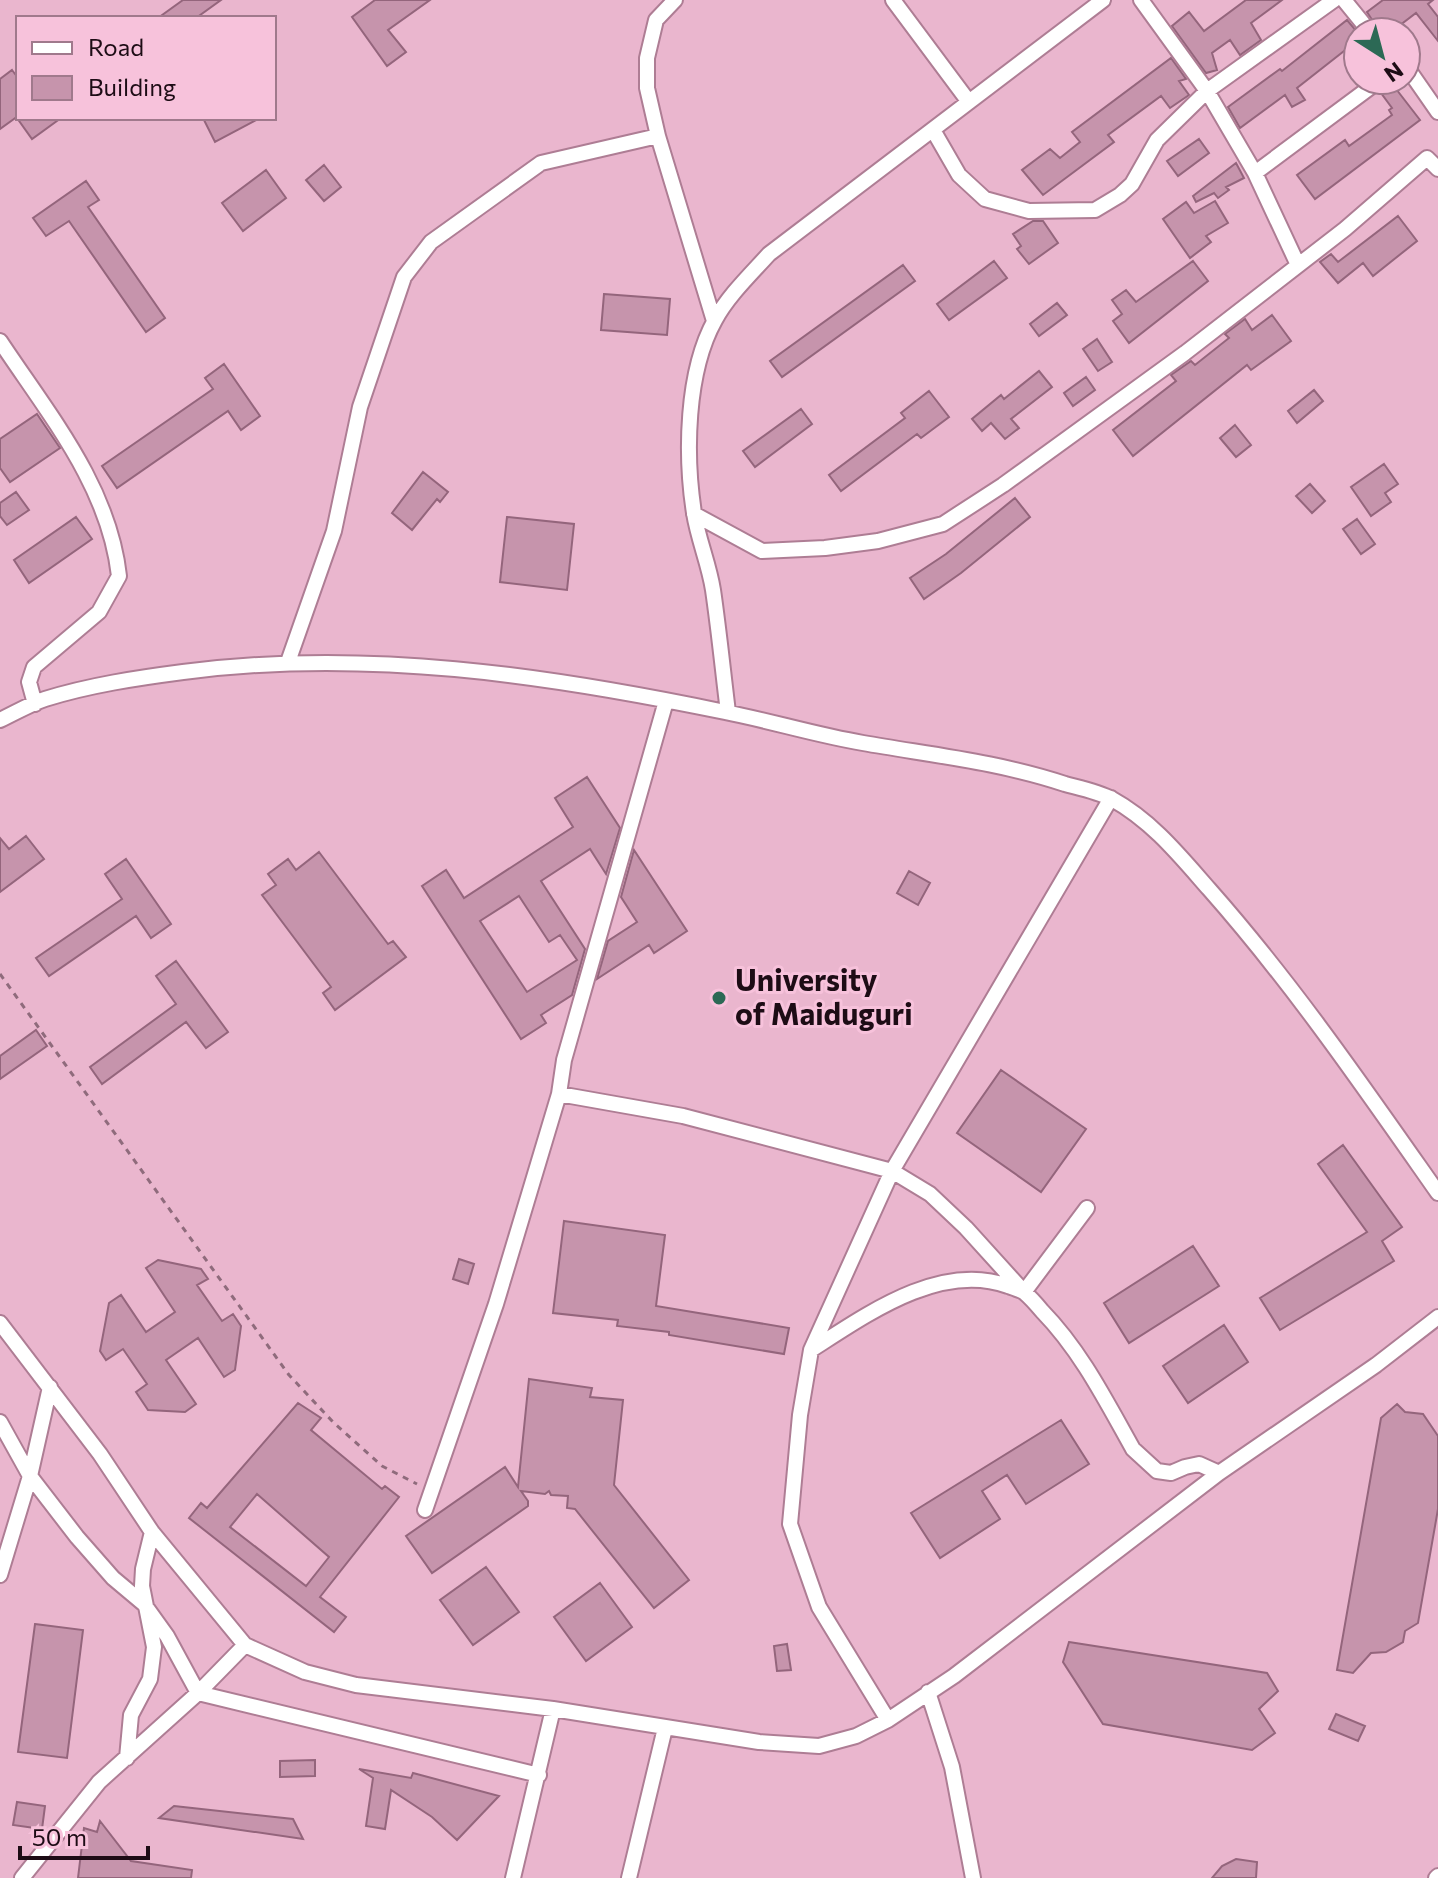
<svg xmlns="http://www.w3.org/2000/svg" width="1438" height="1878" font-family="Commissioner,sans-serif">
<rect width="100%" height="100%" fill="#eab6ce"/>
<path fill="#c694ac" stroke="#94657c" stroke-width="2" fill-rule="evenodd" d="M183,0H221L196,18H158Z
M375,0H430L388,30L406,52L387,66L352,17Z
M1246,0H1282L1251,23L1261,40L1240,55L1230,40L1212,53L1217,70L1206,73L1172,26L1189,12L1204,31Z
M1383,0H1433L1428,4L1438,17V41L1416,13L1391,32H1380L1367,12Z
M1347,20L1358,33V40L1297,88L1305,100L1292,107L1285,95L1240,128L1228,107L1280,69L1282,71Z
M1171,58L1186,79L1179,81L1189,95L1170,108L1161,96L1108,135L1114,142L1043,195L1022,170L1050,149L1060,158L1080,142L1072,132Z
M12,70L18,78V116L0,129V79Z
M1393,85L1420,120L1315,199L1297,175L1345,140L1349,146L1392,115L1389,110L1392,108L1381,93Z
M17,118H61L32,139Z
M203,118H260L215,142Z
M1199,139L1209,153L1178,176L1167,161Z
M1236,163L1244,178L1226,187L1229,190L1218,198L1214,193L1196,202L1193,196Z
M324,165L341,187L324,201L306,180Z
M266,170L286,198L243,231L222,203Z
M86,181L99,200L88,207L165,318L146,332L69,221L46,236L33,218Z
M1215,201L1228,223L1206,236L1211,242L1190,258L1163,219L1186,202L1194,213Z
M1398,216L1417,241L1373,276L1363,263L1338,283L1320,262L1331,254L1338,262Z
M1033,221H1043L1058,243L1029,264L1017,249L1021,246L1013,234Z
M994,261L1007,278L949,320L937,304Z
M1193,261L1208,281L1129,343L1113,321L1122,314L1112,300L1126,290L1136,302Z
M903,265L915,281L782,377L770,361Z
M604,294L670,299L667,335L601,330Z
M1057,303L1067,315L1039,336L1030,324Z
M1272,315L1291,341L1251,370L1247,365L1133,456L1113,430L1176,381L1171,375L1191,361L1195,365L1229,338L1225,334L1245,319L1252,330Z
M1097,339L1112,362L1098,371L1083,349Z
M224,364L260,416L241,430L228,411L117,488L102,466L213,389L205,378Z
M1039,371L1052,387L1011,419L1019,428L1005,439L991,423L982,431L972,419L1001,395L1004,399Z
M1086,377L1095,390L1073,406L1064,393Z
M1314,390L1323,401L1297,423L1288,411Z
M929,391L949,417L921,438L917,434L841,491L829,475L905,418L901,413Z
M801,409L812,424L755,467L743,451Z
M37,414L60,448L10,482L0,468V439Z
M1235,425L1251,445L1236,457L1220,438Z
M1384,464L1398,484L1385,493L1391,502L1371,516L1351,487Z
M423,472L448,492L440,502L437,499L412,530L392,513Z
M1310,484L1325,501L1312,513L1296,496Z
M16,492L29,510L7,525L0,516V503Z
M1015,498L1030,517L961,573L924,599L910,578L946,554Z
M76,517L92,539L29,583L14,560Z
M507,517L574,524L567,590L500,582Z
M1357,519L1375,544L1361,554L1343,529Z
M587,777L620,828L606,874L590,849L541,881L585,949L572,995L541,1015L546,1023L521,1039L422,886L446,870L464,898L573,827L555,798ZM519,896L549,942L560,935L577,960L527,992L480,921Z
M26,836L44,859L0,892V838L9,849Z
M634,850L687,931L654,953L649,945L597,979L608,941L637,922L621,897Z
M319,852L388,944L393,941L406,957L335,1010L323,993L331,987L262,895L276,885L268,874L288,859L296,870Z
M126,859L171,924L151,938L136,916L49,976L36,958L122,899L105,874Z
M909,871L930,883L918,905L897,893Z
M176,961L228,1032L206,1048L186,1022L102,1084L90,1067L176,1004L156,976Z
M36,1030L47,1046L0,1079V1056Z
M1001,1070L1086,1129L1041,1192L957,1133Z
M1343,1145L1402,1227L1382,1241L1394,1261L1280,1330L1260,1298L1367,1232L1318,1164Z
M564,1221L665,1235L656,1306L789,1328L784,1354L669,1335V1332L617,1326L618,1320L553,1313Z
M1193,1246L1219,1286L1129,1343L1104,1303Z
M459,1259L474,1264L468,1284L453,1279Z
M158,1260L201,1269L208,1279L197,1285L222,1321L233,1314L241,1326L235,1370L224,1377L198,1338L166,1360L196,1404L185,1412L148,1410L136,1392L147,1384L123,1349L106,1360L100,1351L109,1303L121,1295L146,1332L175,1312L146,1268Z
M1224,1325L1248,1362L1188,1403L1163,1366Z
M529,1379L592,1388L590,1397L623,1400L614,1485L689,1580L654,1608L575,1509L567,1508L568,1496L551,1495L549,1491L545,1494L521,1491L528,1501V1506L432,1573L406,1536L505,1467L518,1487Z
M298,1403L321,1418L311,1430L382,1489L385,1486L399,1497L320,1597L346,1617L334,1632L189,1518L201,1503L207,1508ZM257,1494L329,1557L306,1586L230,1527Z
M1397,1404L1405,1412L1423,1414L1438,1436V1509L1418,1623L1405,1631L1403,1642L1386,1652L1371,1653L1353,1673L1337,1670L1381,1418Z
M1061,1420L1089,1464L1026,1504L1007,1475L982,1491L1000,1519L940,1558L911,1513Z
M486,1567L519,1612L473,1645L440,1600Z
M600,1583L632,1627L586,1661L554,1617Z
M35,1624L83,1630L67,1758L18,1752Z
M1069,1642L1267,1673L1278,1691L1259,1709L1275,1733L1252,1750L1103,1724L1063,1662Z
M787,1644L791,1670L777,1671L774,1646Z
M1336,1714L1365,1726L1358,1741L1329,1729Z
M315,1760V1776L280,1777V1761Z
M359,1769L411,1778L413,1773L499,1796L457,1840L432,1817L391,1790L385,1829L366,1826L373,1778Z
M17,1802L45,1806L42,1829L13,1825Z
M174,1806L293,1819L303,1839L159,1818Z
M100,1821L131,1861L192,1870L191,1878H78L84,1828L97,1832Z
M1236,1859L1257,1862L1256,1878H1212L1222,1866Z"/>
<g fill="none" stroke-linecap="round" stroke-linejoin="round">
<g stroke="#ae7d94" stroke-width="18">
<path id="street" d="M675,0L656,20L647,58V88L658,136L714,321
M893,0L969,102
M1141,0L1207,91L1255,173L1298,265
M1344,0L1370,32
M1406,66L1438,112
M933,130L959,175L985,199L1029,211L1095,210L1120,195L1132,184L1157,140L1207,91L1334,0
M1255,173L1380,80
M0,341C49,415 109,486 119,576L99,612L34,667L29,682L35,704
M694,514L762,551L825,548L878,541L943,524L1003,485L1185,353L1345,229L1427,158L1438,169
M288,662L334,531L360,407L404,277L431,242L541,163L658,136
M728,712C723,672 719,631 713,590C709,564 698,539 694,513C685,455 686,372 715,320C728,296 750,275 769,254L1103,0
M0,720C15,713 30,704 45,699C90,685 137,678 183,672C364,648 547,675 725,712C771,721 816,735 863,743C931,755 999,762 1065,784C1080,788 1099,792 1112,799C1152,821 1180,856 1209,889C1293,984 1365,1089 1438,1193
M559,1094L564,1060L666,701
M0,1323L100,1454L152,1532L245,1645L305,1672L356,1685L553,1709L759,1742L819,1746L856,1736L888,1720L954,1676L1219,1473L1376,1365L1438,1317
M811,1350C866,1315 940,1261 1008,1286C1014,1288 1021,1290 1025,1293C1031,1298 1037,1305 1042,1311C1081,1351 1106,1401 1133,1449L1157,1471L1171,1473L1185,1467L1199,1464L1219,1473
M0,1422L30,1476L77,1537L113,1578L144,1604L167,1636L198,1693L539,1775
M425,1510L496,1304L559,1094L683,1116L892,1171L930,1194L966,1228L1024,1292L1087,1208
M0,1575L30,1476L50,1387
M928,1692L952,1767L973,1878
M888,1720L819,1607L790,1524L800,1415L811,1350L892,1171L1111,798
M127,1758L131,1715L150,1679L154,1647L142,1586L143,1569L152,1532
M22,1878L99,1782L198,1693L245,1645
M513,1878L553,1709
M629,1878L665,1728
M1436,1878L1438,1876"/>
</g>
<path stroke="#8f6b7c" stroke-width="3" stroke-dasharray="6 6" stroke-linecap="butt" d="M0,974L289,1375L333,1422L382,1466L417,1484"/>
<use href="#street" stroke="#fff" stroke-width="14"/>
</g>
<circle fill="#2c6955" stroke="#f7c2db" stroke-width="3" cx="719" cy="998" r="8"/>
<g text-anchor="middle" stroke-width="6" stroke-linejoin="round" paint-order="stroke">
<g font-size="30" font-weight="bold" fill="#1d0c15" stroke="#f7c2db" text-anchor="start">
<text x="735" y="991">University<tspan x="735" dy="34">of Maiduguri</tspan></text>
</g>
</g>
<rect x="16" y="16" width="260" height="104" fill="#f7c2db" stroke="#a0798c" stroke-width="2"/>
<rect x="32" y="42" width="40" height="12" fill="#ffffff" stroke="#a0798c" stroke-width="2"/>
<text x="88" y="56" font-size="24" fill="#1d0c15">Road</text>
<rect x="32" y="76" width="40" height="24" fill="#c694ac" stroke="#a0798c" stroke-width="2"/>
<text x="88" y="96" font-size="24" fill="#1d0c15">Building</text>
<g transform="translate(1382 56) rotate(144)"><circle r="38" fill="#f7c2db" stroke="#a0798c" stroke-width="2"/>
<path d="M0-6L14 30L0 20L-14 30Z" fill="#2c6955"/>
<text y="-12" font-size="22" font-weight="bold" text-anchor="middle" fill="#1d0c15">N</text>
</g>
<path d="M20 1846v12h128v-12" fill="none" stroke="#1d0c15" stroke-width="4"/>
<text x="32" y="1846" font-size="24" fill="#1d0c15" stroke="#f7c2db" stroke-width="6" paint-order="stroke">50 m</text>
</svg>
